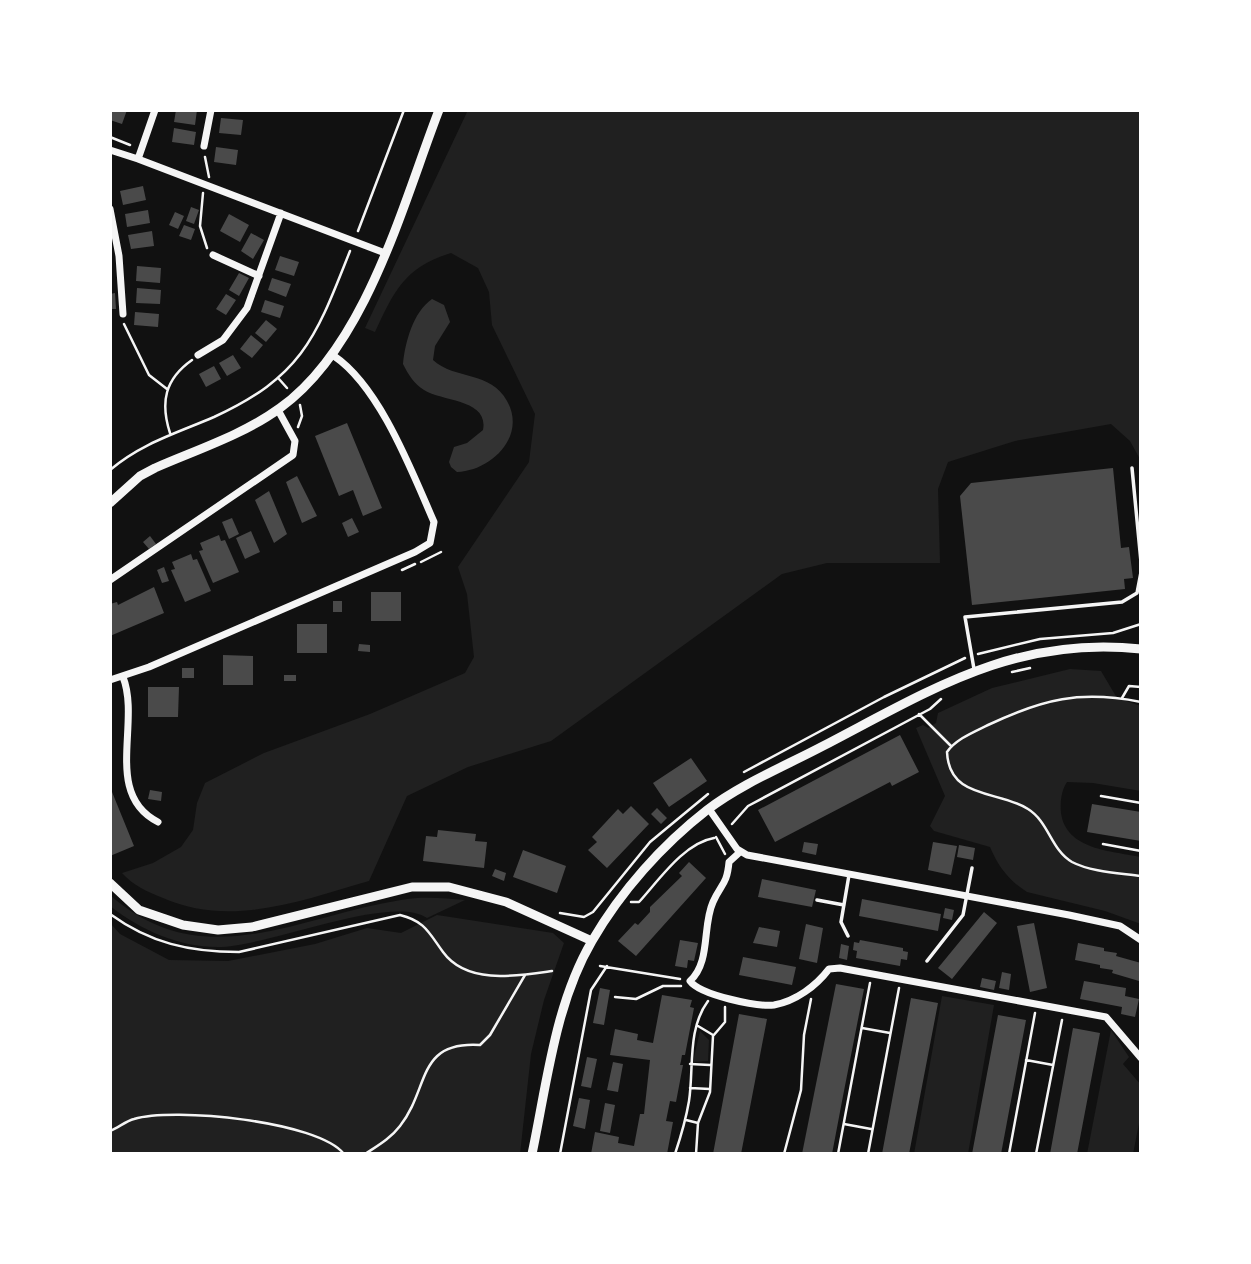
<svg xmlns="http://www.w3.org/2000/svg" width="1251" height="1264" font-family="Poppins,sans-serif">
<rect width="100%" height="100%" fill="#111"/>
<path fill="#202020" d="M468,110H1141V461L1130,441L1111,424L1015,441L948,462L938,489L940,563H827L782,574L551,741L468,767L407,796L369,881C303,900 231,928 163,898C146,891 134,886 122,873L153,863L181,847L193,830L197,803L205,783L264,753L370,714L465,673L474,657L467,594L458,567L529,462L535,414L492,325L489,292L478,268L451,253C405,267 394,291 375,332L365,328Z
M1070,669L1101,671L1117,698L1141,706V791L1093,783L1067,782C1061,791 1060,803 1061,813C1066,850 1112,851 1141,857V924L1105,911L1027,892C1009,881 998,866 990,847L934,831L930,826L945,796L916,728L923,725L928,728L936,723L938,713L992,688Z
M110,895C203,977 298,916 401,900C422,896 444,898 465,900L427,918C391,893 267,947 218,947C178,947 141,930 110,906Z
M437,915L553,933L564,943L544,1000L531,1054L520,1154H110V923L120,934L169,960L228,961L315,944L367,928L401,933Z
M942,996L994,1005L968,1154H914Z
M1111,1030L1129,1057L1123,1064L1141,1085V1113L1133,1154H1087Z
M700,1031L709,1040L708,1061L693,1062Z"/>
<path fill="#333" d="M432,299L444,305L450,322L435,346L433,360C455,380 491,371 507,401C527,436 491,471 457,472L451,467L449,462L454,447L467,443L483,430C489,399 443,402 424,390C414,384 408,374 403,364C405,343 413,312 432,299Z"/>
<path fill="#4a4a4a" d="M110,110H127L122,124L110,120Z
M176,110H197L195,125L174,122Z
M221,118L243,120L241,135L219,133Z
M174,128L196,132L194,145L172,142Z
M216,147L238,150L236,165L214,162Z
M143,186L146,200L123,205L120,191Z
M191,207L199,210L194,224L186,221Z
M148,210L150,223L127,227L125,214Z
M175,212L184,216L178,229L169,225Z
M229,214L249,225L240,242L220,231Z
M184,225L195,229L191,240L179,236Z
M152,231L154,246L131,249L128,235Z
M251,233L264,240L253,259L241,251Z
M280,256L299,262L294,276L275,270Z
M137,266L161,268L160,283L136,281Z
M239,273L249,278L239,296L229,290Z
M272,278L291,284L286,297L268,290Z
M137,288L161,290L160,304L136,303Z
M115,293L116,309H110V294Z
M226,294L236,300L226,315L216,309Z
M265,300L284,306L280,318L261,312Z
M135,312L159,314L158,327L134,325Z
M266,320L277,329L266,342L255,333Z
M251,335L263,345L252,358L240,349Z
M233,355L241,368L227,376L219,363Z
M214,366L221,379L206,387L199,374Z
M347,423L382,508L363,516L353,490L339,496L315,436Z
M1113,468L1121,548L1129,547L1133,578L1124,579L1125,589L972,605L960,496L971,483Z
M297,476L317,516L302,523L286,482Z
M269,491L287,534L274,543L255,500Z
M232,518L239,534L229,539L222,522Z
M352,518L359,532L348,537L342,523Z
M251,531L260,552L245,559L236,538Z
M219,535L221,541L225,540L239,572L213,583L199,551L203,550L200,543Z
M150,536L156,544L149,549L143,542Z
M191,554L193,560L197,559L211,591L185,602L171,570L175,569L172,562Z
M164,567L169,581L162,583L157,570Z
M154,587L164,613L110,636V604L117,602L118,605Z
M371,592H401V621H371Z
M333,601H342V612H333Z
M297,624H327V653H297Z
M359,644L370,645V652L358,651Z
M223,655L253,656V685H223Z
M182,668H194V678H182Z
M284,675H296V681H284Z
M148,687H179L178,717H148Z
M900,735L919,772L892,786L890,782L775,842L758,810Z
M691,758L707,781L669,807L653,783Z
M110,787L134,846L110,856Z
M150,790L162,792L161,801L148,799Z
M1092,804L1141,812V841L1087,832Z
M631,806L649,824L607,868L588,850L597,842L592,837L618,809L623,814Z
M657,808L667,818L661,824L651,814Z
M438,830L476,834L475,841L487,842L484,868L423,861L426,836L437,837Z
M804,842L818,844L816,855L802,852Z
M933,842L957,846L951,875L928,870Z
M959,845L975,848L973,860L957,857Z
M523,850L566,866L557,893L513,877Z
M689,862L706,878L636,956L618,941L635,923L638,925L650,912V907L682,876L679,873Z
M495,869L506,873L504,881L492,876Z
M762,879L816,890L812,907L758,897Z
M862,899L941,914L938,931L859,916Z
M945,908L954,910L952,920L943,918Z
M984,912L997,923L952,979L938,968Z
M1034,923L1047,988L1030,992L1017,926Z
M806,924L823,928L817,963L799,959Z
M759,927L780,931L777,947L753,943Z
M680,940L698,943L694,961L688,960L687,968L675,966Z
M860,940L903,948V951L908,952L907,960L901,959L900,966L856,958L857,951L853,950L854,942L859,943Z
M1078,943L1104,948V951L1117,953L1116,956L1141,963L1139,981L1112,973L1113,970L1100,968V965L1075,960Z
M841,944L849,946L847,960L839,958Z
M743,957L796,967L792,985L739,975Z
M1002,972L1011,974L1009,990L999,988Z
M982,978L996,981L994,990L980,987Z
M1084,981L1126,988L1125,996L1139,999L1135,1017L1121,1014L1122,1007L1080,999Z
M836,984L864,989L843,1096L832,1154H802Z
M600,988L610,990L604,1025L593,1023Z
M662,995L692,1000L690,1007L694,1008L685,1055H682L681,1061L680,1065H683L676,1102L670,1101L666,1121L673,1122L667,1154H591L595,1132L619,1137L618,1143L634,1146L640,1114H644L650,1060L610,1055L615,1029L638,1034L637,1040L653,1043Z
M911,998L938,1003L909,1154H882Z
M739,1014L767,1019L741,1154H713Z
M998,1015L1026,1020L1018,1063L1001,1154H972Z
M1073,1028L1100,1033L1077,1154H1050Z
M587,1057L597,1059L591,1088L581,1086Z
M613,1062L623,1064L618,1092L607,1090Z
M579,1098L590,1100L585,1129L573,1126Z
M605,1103L615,1105L610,1133L600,1131Z"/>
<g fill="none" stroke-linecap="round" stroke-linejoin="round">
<path stroke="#f5f5f5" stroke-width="2.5" d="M110,137L130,145
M205,157L209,177
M203,193L200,226L207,248
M358,231L404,110
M124,324L149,375L167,389
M279,379L287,388
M298,427L302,416L300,405
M170,433C160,402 165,379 192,360
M110,470C142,443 177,433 214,417C303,376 316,337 350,251
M421,562L441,552
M402,570L415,564
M978,654L1040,639L1113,633L1141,624
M1012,672L1030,668
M1122,698L1129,686L1141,687
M1141,702C1080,690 1043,699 988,725C974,732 956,739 947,752C949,800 999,790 1028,809C1049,822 1051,850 1072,862C1091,872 1120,873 1141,876
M919,714L951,746
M744,772L884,697L965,658
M1101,796L1141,803
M732,824L748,806L930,709L941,699
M716,837L725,854
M1103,844L1141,851
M631,902H639C659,880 684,843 714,838
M560,913L584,917L593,912L650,842L708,794
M110,914C150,943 189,952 239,952L400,915C425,921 429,933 443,952C467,985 517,976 552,971
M600,966L680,979
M615,997L636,999L663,986H681
M698,1026L713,1035
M862,1028L890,1033
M1026,1060L1053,1065
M690,1064L710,1065
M690,1088L710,1089
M686,1120L698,1123
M844,1124L871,1129
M110,1131C118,1128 126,1121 134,1119C173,1107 318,1121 344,1154
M365,1154C377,1146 391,1138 400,1126C430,1088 416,1041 480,1045L490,1035L525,975
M560,1154L591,990L607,966
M675,1154C681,1136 686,1119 689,1101C694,1069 687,1029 708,1001
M696,1154L698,1123L710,1092L713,1036L725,1022V1007
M784,1154L801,1090L804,1035L811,999
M838,1154L870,983
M868,1154L899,988
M1009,1154L1035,1013
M1036,1154L1062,1020"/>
<path stroke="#f5f5f5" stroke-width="3.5" d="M1132,468L1141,562
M974,669L965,617L1122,602L1137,593L1141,572
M817,900L844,905
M848,936L841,922L849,875
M927,961L963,915L972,868"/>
<path stroke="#f5f5f5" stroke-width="7" d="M155,110L138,159L385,253
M204,146L211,110
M110,150L138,159
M110,209L119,256L123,314
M213,255L259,276
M198,355L223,340L247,308L281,213
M110,580L293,455L295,441L278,410
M123,677C141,723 103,794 158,822
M110,680L149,667L415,552L430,543L434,522C412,472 380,387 334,356
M709,809L737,849L747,855L1069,915L1120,926L1141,940
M740,852L729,862C727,885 721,884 713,902C702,926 711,962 690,981C700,995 757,1007 774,1005C796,1001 816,986 829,969L840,968L1106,1017L1141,1058"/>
<path stroke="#f5f5f5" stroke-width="9" d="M110,503L140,476L155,468C196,450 243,435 280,408C366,346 402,206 439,110
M110,883L139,910L183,925L218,930L252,927L412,887H449L506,902L592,941
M532,1154C547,1083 555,1004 592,941C621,891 662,845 707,810C741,784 785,766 823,746C929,691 1015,635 1141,649"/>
</g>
<rect width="1251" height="1264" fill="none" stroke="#ffffff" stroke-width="224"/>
</svg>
